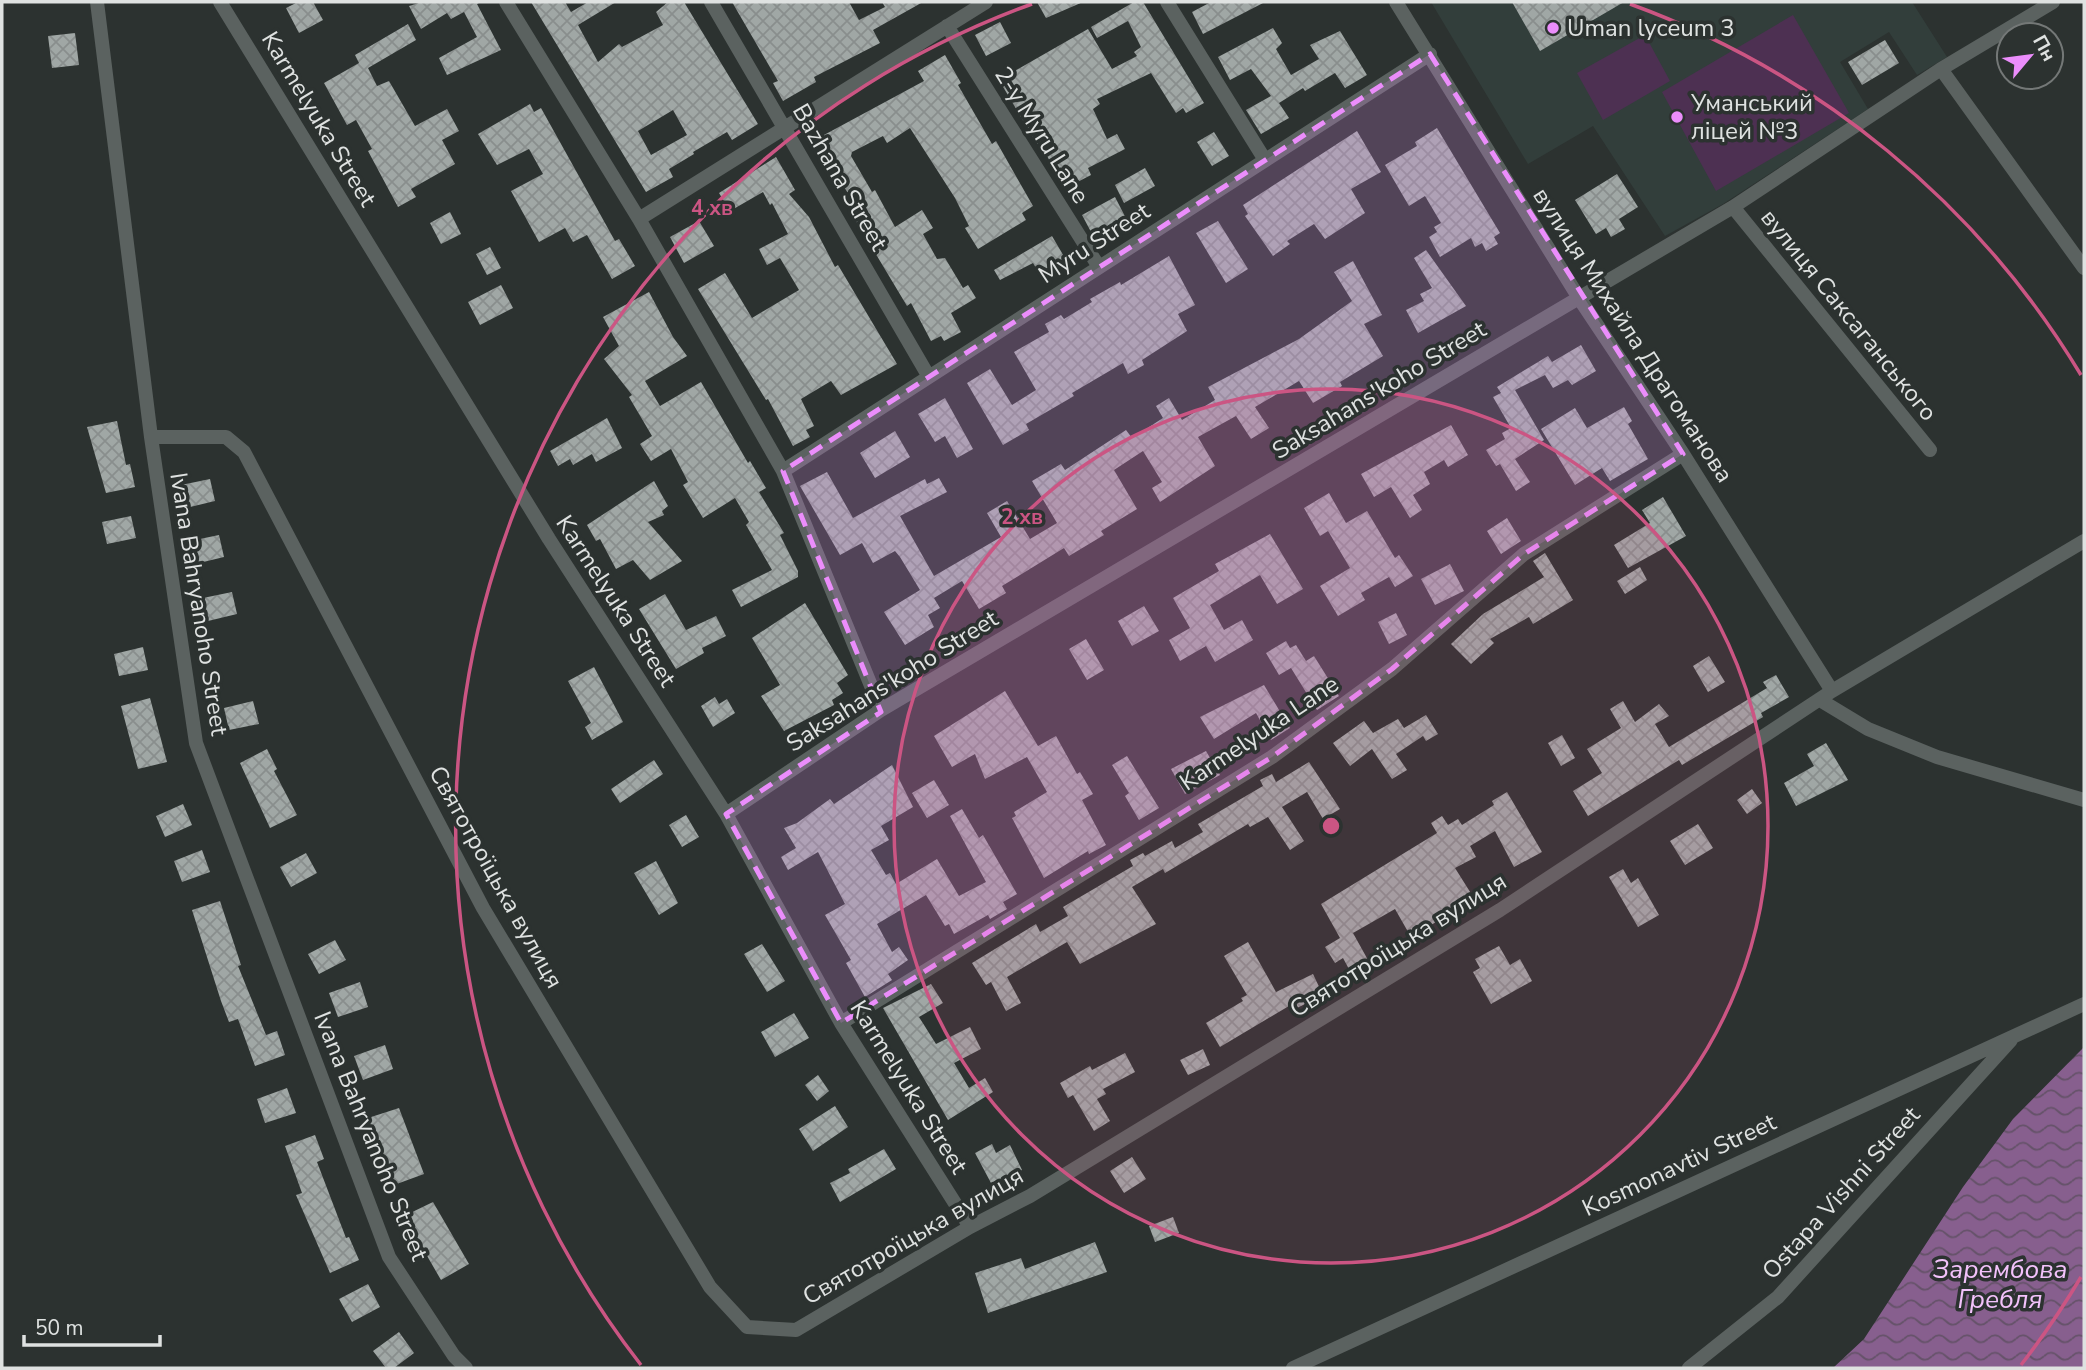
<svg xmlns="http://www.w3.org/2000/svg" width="2086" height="1370" font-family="'Nunito Sans',sans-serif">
<defs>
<pattern id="water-waves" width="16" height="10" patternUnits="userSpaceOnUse" patternTransform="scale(1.75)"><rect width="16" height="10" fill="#875f8e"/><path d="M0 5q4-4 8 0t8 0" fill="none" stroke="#655269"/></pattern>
<pattern id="building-cross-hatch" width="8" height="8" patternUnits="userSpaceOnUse" patternTransform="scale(1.75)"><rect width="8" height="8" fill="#a0a7a5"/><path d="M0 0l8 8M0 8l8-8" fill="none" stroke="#898e8d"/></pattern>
</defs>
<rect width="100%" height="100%" fill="#2c3230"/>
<path fill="#323e3b" d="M1431,2H1912L1947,57L1917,75L1889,32L1840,62L1868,109L1723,204L1665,236L1593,126L1528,164Z"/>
<path fill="#4d3052" d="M1793,15L1849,113L1716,191L1662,92Z
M1645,35L1670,81L1603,120L1577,73Z"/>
<path fill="url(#water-waves)" d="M2084,1047V1368H1833L1864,1339L1963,1187L2013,1119Z"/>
<path fill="url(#building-cross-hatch)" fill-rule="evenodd" d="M298,2H313L323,20L299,33L286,8Z
M422,2H481L477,4L501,50L447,75L439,58L477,37L464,12L451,19L447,13L421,29L409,6Z
M531,2H565L571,12L588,2H616L578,25L598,62L619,44L622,47L663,25L656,12L668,2H684L758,124L732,140L727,132L693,152L694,154L669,169L673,177L646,192ZM673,110L687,135L651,155L638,131Z
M732,2H849L859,20L885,7L882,2H923L873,30L880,43L814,77L816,82L783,101L773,83L778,81Z
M1037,2H1083L1046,18Z
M1134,2H1143L1204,103L1186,113L1183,108L1176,113L1151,73L1097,99L1100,104L1093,109L1107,139L1117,134L1125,149L1088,168L1091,175L1064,189L1040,142L1037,144L999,80L1088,29L1112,69L1137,56L1134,52L1141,47L1128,21L1097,38L1091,27Z
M1211,2H1265L1203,34L1192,12Z
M1512,2H1624L1540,51Z
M1000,22L1011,43L986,56L975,35Z
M408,24L416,40L368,68L377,86L389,81L415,126L447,109L459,131L442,140L455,164L411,189L416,197L398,207L368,151L372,149L356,120L347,125L324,83L359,63L355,55Z
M1273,28L1282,43L1276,49L1291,75L1319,59L1310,45L1340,31L1367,75L1345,88L1335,73L1305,91L1303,88L1279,103L1289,118L1261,134L1246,110L1271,96L1251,69L1230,80L1218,57Z
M75,33L79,65L52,68L48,36Z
M1885,40L1899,63L1862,85L1848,62Z
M945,55L961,83L958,85L992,144L996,141L1033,206L1022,213L1026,220L978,249L965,228L969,226L955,198L910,128L887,143L883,136L852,152L851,156L872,192L875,190L895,227L922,210L933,228L923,234L937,259L945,258L963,288L968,285L976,298L951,313L961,332L944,341L941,336L931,341L911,303L907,306L856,221L843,199L849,195L835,172L829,175L811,142L924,81L918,71Z
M530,104L534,112L541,108L615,241L619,239L635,266L612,279L587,235L573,242L565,228L539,242L511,191L543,174L529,149L497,165L478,134Z
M1437,128L1500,233L1494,237L1498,244L1486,251L1482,243L1475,247L1471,238L1440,257L1429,237L1437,232L1434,227L1441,223L1425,196L1409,206L1385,165L1417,146L1415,142Z
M1357,131L1381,172L1351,189L1365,213L1325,239L1314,224L1287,241L1290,244L1273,256L1245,216L1248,214L1243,205Z
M1214,132L1229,156L1212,166L1197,142Z
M776,157L795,190L789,194L809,217L835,267L838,265L897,364L841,395L831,381L801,399L814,426L806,430L810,437L793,446L768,399L766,400L698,289L725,273L752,318L799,290L780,258L767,265L759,249L788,234L772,203L770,205L763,192L730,211L719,193Z
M1145,168L1155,186L1124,203L1115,185Z
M1617,174L1638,207L1619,219L1625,229L1611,237L1606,228L1596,234L1575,200Z
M1115,197L1131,228L1098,245L1082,215Z
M450,212L461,234L441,244L430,223Z
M699,221L714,246L684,263L670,237Z
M1218,221L1248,269L1226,283L1196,233Z
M1052,236L1069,265L1052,274L1048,268L1039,273L1033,263L1000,280L994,270Z
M490,247L501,268L487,275L476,254Z
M1426,250L1466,306L1418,333L1406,310L1424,301L1420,294L1432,288L1414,258Z
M1169,256L1195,305L1178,314L1187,331L1142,360L1144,365L1128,374L1123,363L1072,393L1074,396L1026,424L1029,430L1003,445L967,383L990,369L1012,405L1036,390L1014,352L1049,332L1045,324L1061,315L1064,319L1092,302L1090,299L1120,282L1121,285Z
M1353,261L1382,315L1364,324L1383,356L1340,382L1342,386L1313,403L1299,381L1255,407L1269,428L1251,439L1236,416L1198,437L1215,466L1160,502L1152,488L1162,482L1143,451L1114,470L1137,509L1101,531L1104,535L1069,556L1064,548L1002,586L1006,593L979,609L962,581L934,598L940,608L928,615L934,627L905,645L884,612L920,590L900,557L895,551L873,563L862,543L840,555L800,486L827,472L853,518L925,479L927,484L939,478L947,492L900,516L934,576L1001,537L987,513L1007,501L1030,539L1057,523L1032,481L1061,464L1065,470L1126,430L1132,438L1163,418L1156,406L1169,398L1182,420L1215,400L1208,387L1299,339L1352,301L1334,272Z
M501,285L513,308L480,325L468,302Z
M649,292L673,337L687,356L645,381L660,406L701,382L748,463L750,461L766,488L759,492L784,533L780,535L798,571V577L741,607L732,590L772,570L746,525L749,522L735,498L703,518L683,485L688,482L671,449L651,461L640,444L652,436L629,397L632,395L604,359L619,346L603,317Z
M1581,345L1596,371L1572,385L1568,380L1553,388L1545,375L1515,390L1544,440L1515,459L1530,482L1516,491L1500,464L1496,466L1486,450L1505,439L1502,433L1511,428L1493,397L1501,393L1497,387L1548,356L1552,362Z
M945,398L973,449L957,458L945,436L935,442L918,414Z
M1624,407L1632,421L1628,424L1648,459L1610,481L1602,468L1575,485L1541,429L1575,408L1587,428Z
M607,418L622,448L596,462L592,454L573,465L570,459L558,466L550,451Z
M117,421L126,465L130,464L135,487L106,493L87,427Z
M1451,425L1468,455L1448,467L1444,460L1424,472L1430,484L1413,495L1422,510L1410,518L1391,487L1374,497L1361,474Z
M895,431L910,457L875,478L860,453Z
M210,479L215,501L186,508L181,485Z
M654,481L668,506L662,511L664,515L648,522L682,561L650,580L633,560L616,569L600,539L596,541L587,525Z
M1329,493L1346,523L1367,511L1395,558L1399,555L1413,576L1395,587L1389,577L1361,593L1365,600L1338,616L1320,586L1350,568L1328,531L1320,536L1304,508Z
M1663,497L1686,536L1628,568L1614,545L1650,523L1642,510Z
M131,516L136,538L107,544L102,522Z
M1507,518L1521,541L1501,554L1487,531Z
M1270,534L1303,589L1277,604L1260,575L1210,605L1224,630L1242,620L1253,640L1215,662L1206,646L1180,661L1169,640L1190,628L1173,598L1219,571L1215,564Z
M219,535L224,557L195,564L190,541Z
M1545,553L1573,600L1533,624L1529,617L1490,639L1494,643L1471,664L1451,644L1483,614L1544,577L1533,561Z
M1450,564L1464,591L1435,605L1421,579Z
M1640,567L1647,580L1625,594L1617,581Z
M232,592L237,614L208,621L203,598Z
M665,594L686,630L716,616L726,636L702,648L704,653L676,669L639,609Z
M805,603L848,675L837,683L843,693L832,700L834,705L784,731L761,696L780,685L752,638Z
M1144,606L1159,631L1132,646L1118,621Z
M1396,613L1407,635L1389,644L1378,622Z
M1086,639L1104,670L1087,680L1069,649Z
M1286,641L1290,648L1296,645L1306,661L1314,656L1339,696L1317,710L1291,668L1279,675L1266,653Z
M143,647L148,670L119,676L114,654Z
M1709,656L1725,682L1708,692L1693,666Z
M594,667L623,722L592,740L585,727L591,723L568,681Z
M1776,675L1789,697L1761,713L1763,717L1682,765L1679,760L1588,816L1573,791L1602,773L1587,749L1621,728L1610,709L1623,701L1635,722L1659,704L1669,716L1655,724L1669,747L1767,688L1763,682Z
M1264,685L1290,728L1271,740L1256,713L1214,739L1200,717Z
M1005,691L1038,746L1056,736L1077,774L1080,772L1093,794L1082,800L1106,845L1089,854L1088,851L1044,878L1012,818L1016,816L1014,812L1047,792L1027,757L985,779L975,754L952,767L934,736Z
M715,697L719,704L727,699L735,713L713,727L701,706Z
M150,698L167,762L138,769L121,706Z
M253,701L259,724L229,730L224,708Z
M1426,715L1438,734L1426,741L1423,736L1396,754L1407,770L1392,779L1372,749L1350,766L1333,743L1364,721L1373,733L1398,719L1404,728Z
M1562,735L1575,758L1561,766L1548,743Z
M1826,743L1848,780L1796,806L1784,783L1814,766L1807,754Z
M267,749L277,769L274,771L297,815L270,828L240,763Z
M1206,751L1220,775L1185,794L1171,769Z
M1127,756L1159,808L1139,820L1125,796L1129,793L1112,765Z
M654,760L663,774L620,803L611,789Z
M1309,762L1340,809L1323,819L1307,792L1282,807L1304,841L1290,850L1268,817L1250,827L1248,824L1165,873L1163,869L1132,887L1156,924L1080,964L1067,942L1007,977L1021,1003L1006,1011L991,982L986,985L972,963L1036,924L1040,932L1068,916L1063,907L1133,866L1130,860L1143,853L1145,856L1172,841L1175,848L1203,832L1198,824L1263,786L1260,780L1272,774L1276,782Z
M892,765L913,807L881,826L889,840L871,850L886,875L890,873L896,884L937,859L959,896L986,882L950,816L962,809L979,838L983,835L1017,894L1003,902L1007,909L990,919L988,915L954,934L949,924L945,926L926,895L877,924L892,952L899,947L908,960L888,974L892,980L865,997L846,963L851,960L825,915L845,904L818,852L788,870L781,857L796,848L784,828L797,823L830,799L834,804Z
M934,780L949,805L927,818L912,793Z
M1752,789L1762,803L1747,814L1737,800Z
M1507,792L1542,852L1514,867L1495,831L1470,846L1476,857L1455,868L1472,895L1434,918L1436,922L1411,937L1395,909L1353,933L1368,960L1350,971L1343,958L1335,963L1325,947L1340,938L1321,904L1437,833L1431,823L1442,816L1448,825L1458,819L1462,825L1494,805L1492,801Z
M183,804L192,825L165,837L156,816Z
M686,815L699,837L682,847L669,825Z
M1698,824L1713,848L1685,865L1670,841Z
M202,850L210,872L182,882L174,861Z
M306,853L317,873L291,887L280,867Z
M656,861L678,903L659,915L634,873Z
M1623,869L1631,883L1638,878L1659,915L1638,927L1609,877Z
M220,901L241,965L238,966L266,1035L277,1031L285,1055L255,1066L238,1019L229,1022L221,1001L192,910Z
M335,940L346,960L319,974L308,954Z
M1248,942L1276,992L1313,974L1323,995L1297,1008L1294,1003L1220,1047L1206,1023L1243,1001L1241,998L1247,995L1224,956Z
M762,944L785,981L767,992L744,954Z
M1499,946L1510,965L1520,959L1532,981L1491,1004L1473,972L1480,968L1475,959Z
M360,982L368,1007L338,1017L329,993Z
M931,984L943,1003L919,1017L936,1044L970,1027L981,1049L954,1063L969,1088L985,1078L993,1092L948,1120L883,1008Z
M794,1013L809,1038L775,1057L761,1032Z
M385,1045L393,1069L363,1080L354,1056Z
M1203,1049L1210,1065L1188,1075L1180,1060Z
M1125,1053L1135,1072L1103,1089L1106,1094L1097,1099L1110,1121L1094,1131L1073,1095L1068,1098L1060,1083L1090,1066L1092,1070Z
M818,1075L829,1091L817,1101L805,1085Z
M287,1088L296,1113L265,1123L257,1099Z
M835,1106L848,1127L813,1151L799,1129Z
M399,1108L424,1174L394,1185L368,1118Z
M315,1135L324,1159L317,1162L346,1238L349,1237L359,1260L330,1273L296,1195L302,1193L285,1146Z
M992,1144L996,1153L1010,1145L1022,1170L991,1183L975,1153Z
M884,1149L896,1169L840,1202L830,1183L850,1173L848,1169Z
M1132,1157L1146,1179L1124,1193L1110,1171Z
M433,1202L469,1264L441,1280L404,1216Z
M1173,1217L1179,1233L1155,1242L1149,1226Z
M1095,1242L1107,1272L988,1313L975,1273L1021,1258L1025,1269Z
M368,1284L380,1307L352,1322L339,1299Z
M399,1332L414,1353L394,1368H386L373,1351Z"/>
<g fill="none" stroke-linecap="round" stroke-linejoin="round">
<path stroke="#5b6260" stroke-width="14" d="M97,2L151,437L196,743L389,1257L454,1356L466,1368
M220,2L549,539L726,814L841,1023L970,1227
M506,2L639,219L783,471L881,710
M711,2L929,377
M1167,2L1265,160
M1396,2L1579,298L1683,454L1832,691
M947,26L1099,267
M1941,69L2084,268
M1733,207L1930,450
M639,219L986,2
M151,437H226L244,452L483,908L710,1287L747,1327L796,1330L970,1227L1030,1196L1500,910L1832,691L2084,541
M783,471L1430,54
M1820,700L1868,729L1937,757L2084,800
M726,814L881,710L1733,207L1941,69L2053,2
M841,1023L1272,757L1392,669L1524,554L1683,454
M1293,1368L2084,1004
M1689,1368L1778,1297L2011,1040"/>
</g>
<path fill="#eb8dfb" fill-opacity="0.2" stroke="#eb8dfb" stroke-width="5" stroke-dasharray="14 9" stroke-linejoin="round" d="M1430,54L1683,454L1524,554L1392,669L1272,757L841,1023L726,814L881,712L783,471Z"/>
<circle cx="1331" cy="826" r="437" fill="#cb5583" fill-opacity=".12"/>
<g fill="none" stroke="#cb5583" stroke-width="3.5">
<circle cx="1331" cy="826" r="437"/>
<path d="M2081 1277A875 875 0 0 1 2021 1365M641 1365A875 875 0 0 1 1032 4M1630 4A875 875 0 0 1 2081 375"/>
</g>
<g fill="#eb8dfb" stroke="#2c3230" stroke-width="2.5">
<circle cx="1553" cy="28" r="7"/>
<circle cx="1677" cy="117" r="7"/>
</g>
<g text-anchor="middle" stroke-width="7" stroke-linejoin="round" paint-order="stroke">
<g font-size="24" fill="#dfe2e1" stroke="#2c3230" text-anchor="start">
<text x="1567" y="36">Uman lyceum 3</text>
<text x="1691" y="111">Уманський<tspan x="1691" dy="28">ліцей №3</tspan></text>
</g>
<g font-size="24" fill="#dfe2e1" stroke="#2c3230">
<text transform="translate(319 119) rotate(59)" y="8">Karmelyuka Street</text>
<text transform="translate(1042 135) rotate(58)" y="8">2-y Myru Lane</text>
<text transform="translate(840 177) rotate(60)" y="8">Bazhana Street</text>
<text transform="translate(1094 243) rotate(-33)" y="8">Myru Street</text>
<text transform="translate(1849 315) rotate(51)" y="8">вулиця Саксаганського</text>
<text transform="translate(1633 335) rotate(57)" y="8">вулиця Михайла Драгоманова</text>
<text transform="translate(1379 390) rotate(-31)" y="8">Saksahansʹkoho Street</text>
<text transform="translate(616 601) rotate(57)" y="8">Karmelyuka Street</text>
<text transform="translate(199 604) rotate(81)" y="8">Ivana Bahryanoho Street</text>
<text transform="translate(892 681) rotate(-32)" y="8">Saksahansʹkoho Street</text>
<text transform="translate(1259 733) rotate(-34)" y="8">Karmelyuka Lane</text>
<text transform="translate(496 877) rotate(61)" y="8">Святотроїцька вулиця</text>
<text transform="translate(1398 945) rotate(-32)" y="8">Святотроїцька вулиця</text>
<text transform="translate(909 1087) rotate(58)" y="8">Karmelyuka Street</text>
<text transform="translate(371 1136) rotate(68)" y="8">Ivana Bahryanoho Street</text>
<text transform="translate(1679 1165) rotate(-25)" y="8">Kosmonavtiv Street</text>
<text transform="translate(1841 1193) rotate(-48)" y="8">Ostapa Vishni Street</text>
<text transform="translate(913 1236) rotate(-30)" y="8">Святотроїцька вулиця</text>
</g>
<g font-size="26" font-style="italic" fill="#f3c2fb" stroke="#2c3230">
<text x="2000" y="1278">Зарембова<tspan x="2000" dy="30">Гребля</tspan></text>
</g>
</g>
<circle cx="1331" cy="826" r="10" fill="#cb5583" stroke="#2c3230" stroke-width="3.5"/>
<g font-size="21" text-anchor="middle" font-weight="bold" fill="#cb5583" stroke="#2c3230" stroke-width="7" stroke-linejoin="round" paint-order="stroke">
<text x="712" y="215">4 хв</text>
<text x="1022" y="524">2 хв</text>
</g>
<rect width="2086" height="1370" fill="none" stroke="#dfe2e1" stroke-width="7"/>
<g transform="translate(2030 56) rotate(61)"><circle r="33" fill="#2c3230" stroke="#747877" stroke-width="2"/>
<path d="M0-5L12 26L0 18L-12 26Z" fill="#eb8dfb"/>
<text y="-10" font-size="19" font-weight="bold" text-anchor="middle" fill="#dfe2e1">Пн</text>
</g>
<path d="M24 1335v10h136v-10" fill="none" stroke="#dfe2e1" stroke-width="3.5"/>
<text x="35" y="1335" font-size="21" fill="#dfe2e1" stroke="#2c3230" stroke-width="5" paint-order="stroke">50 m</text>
</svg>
